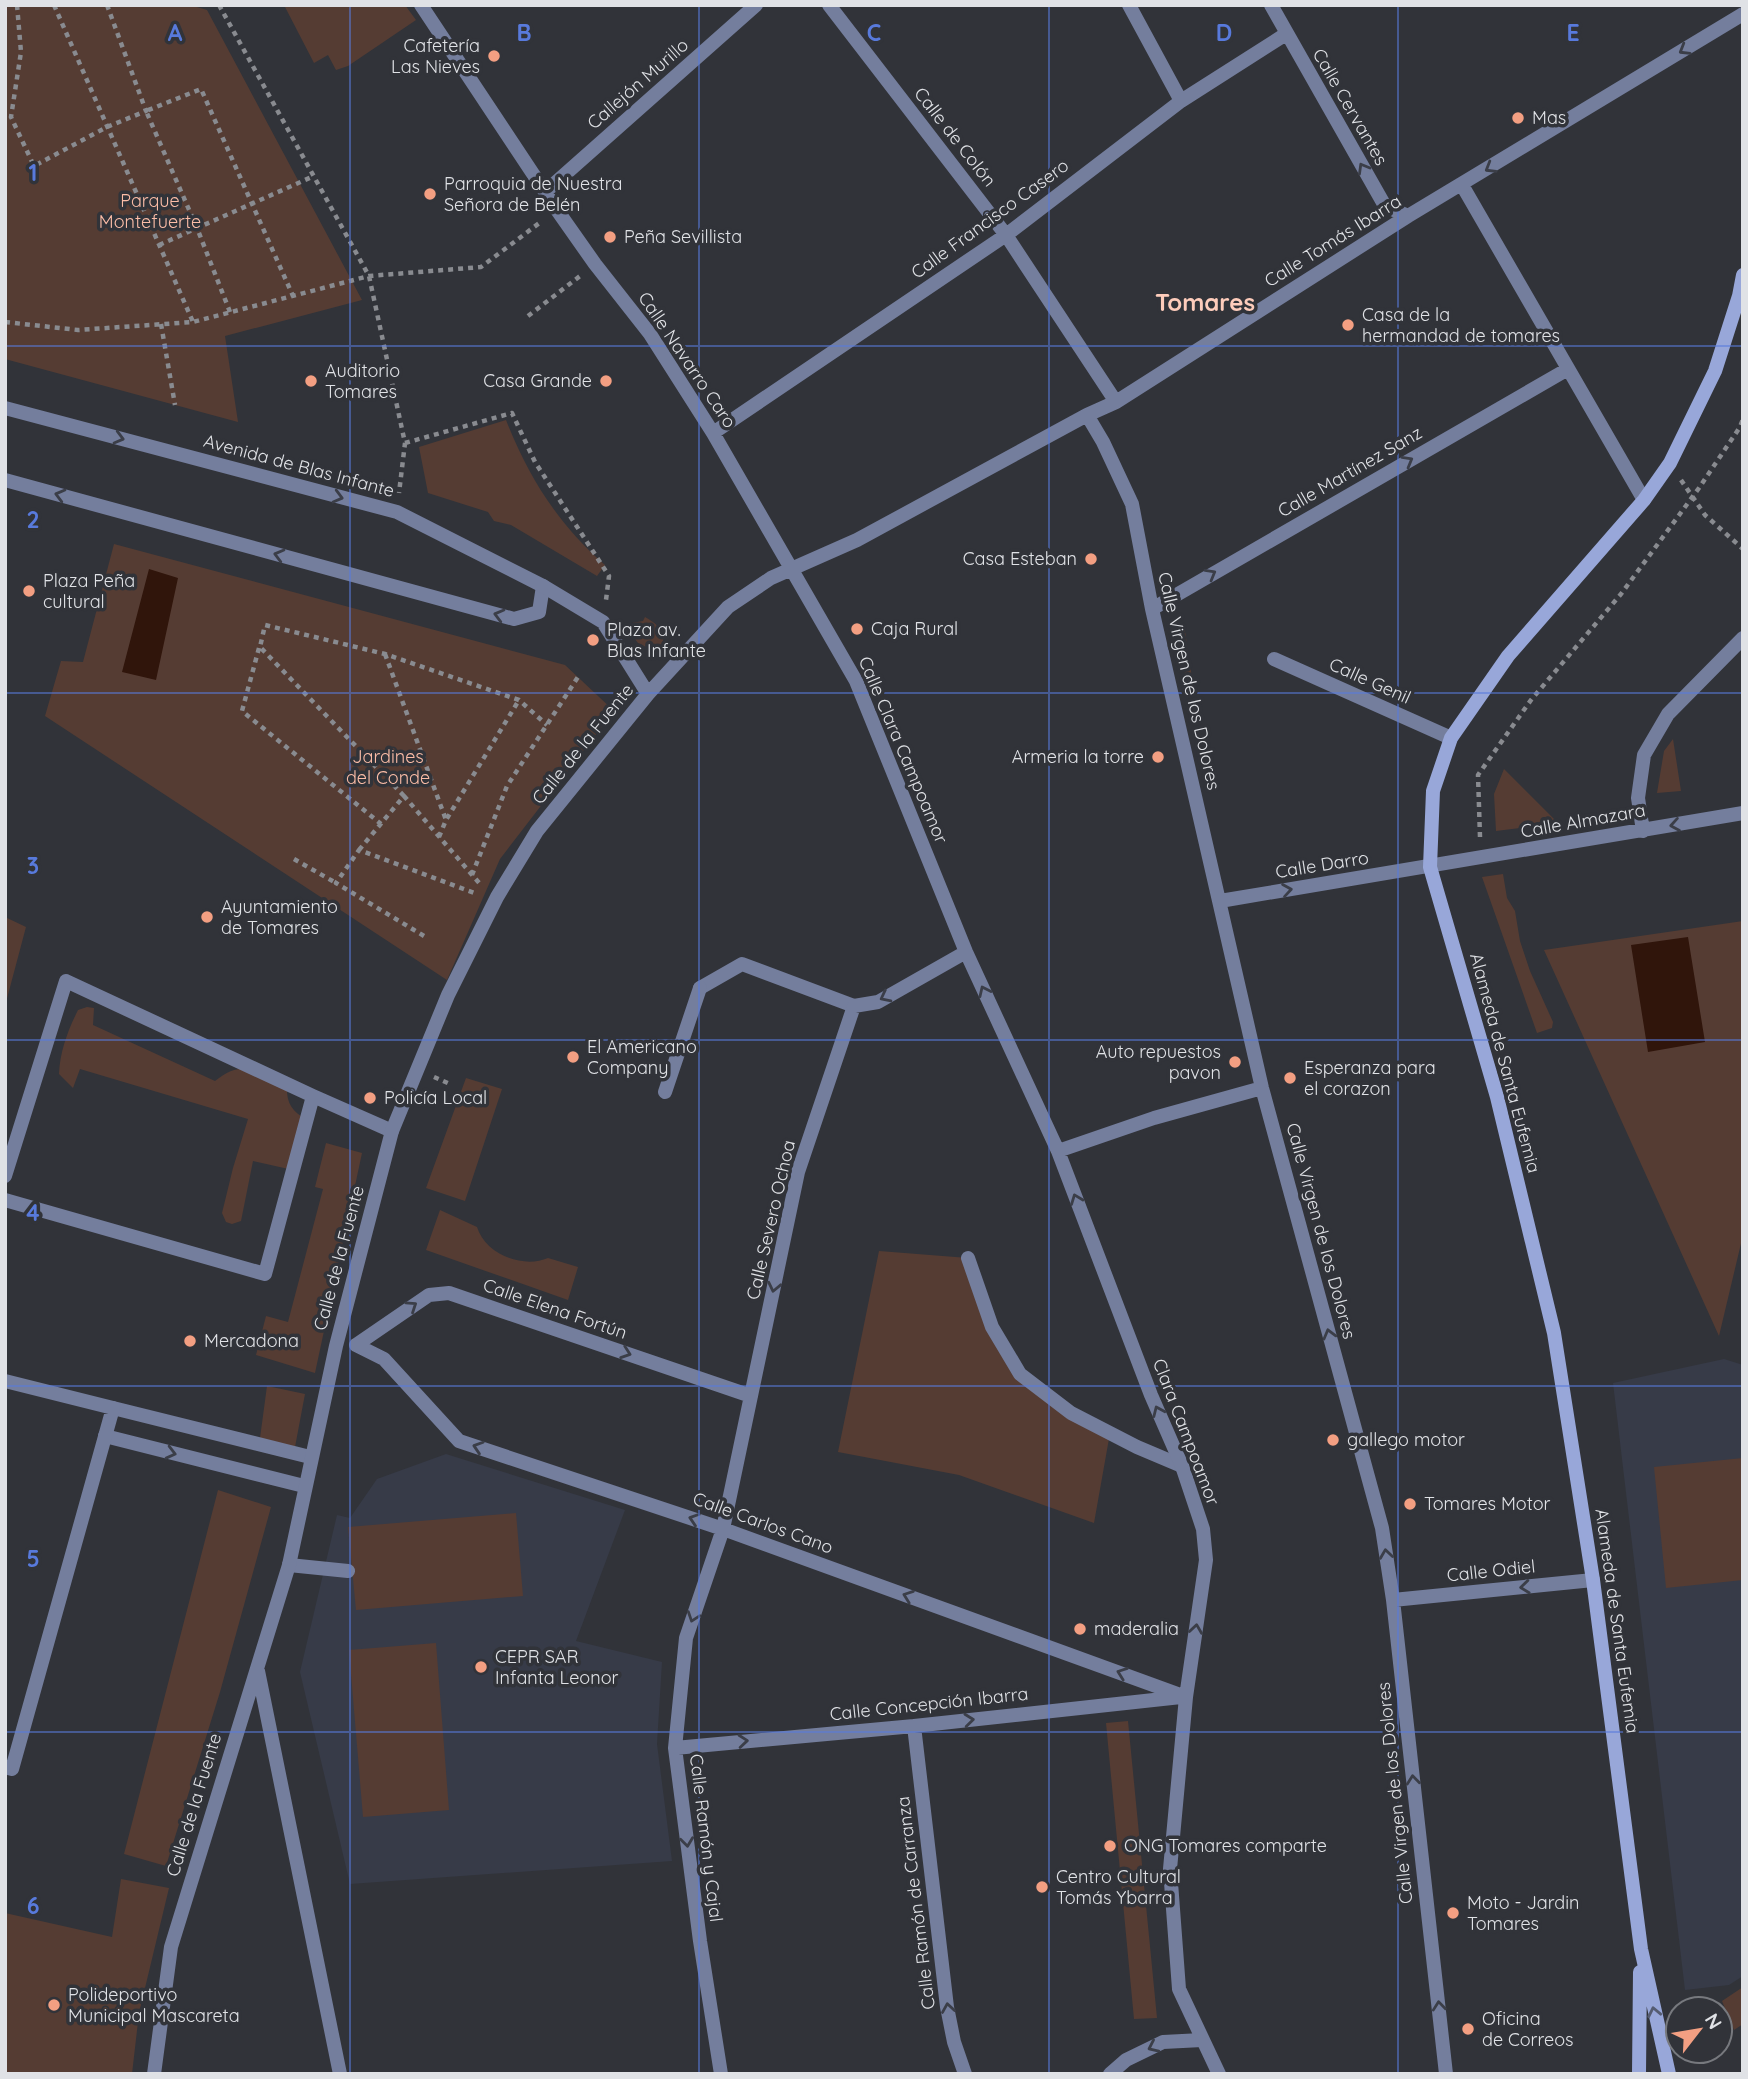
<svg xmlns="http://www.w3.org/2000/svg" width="1748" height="2079" font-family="Quicksand,sans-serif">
<rect width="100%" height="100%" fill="#313339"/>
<path fill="#373b48" d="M1724,1359L1743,1365V1976L1729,1985L1685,1990L1613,1383Z
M446,1454L625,1510L576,1641L662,1662L657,1744L672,1861L350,1884L300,1672L337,1515L350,1518L377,1479Z"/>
<path fill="#553c33" d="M6,5H190L207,10L362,300L225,336L238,422L5,359Z
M284,5H405L416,20L348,66L336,70L328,55L314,63Z
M506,420C529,478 558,524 605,565L597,576L511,525L494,521L488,512L428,493L419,447Z
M114,544L565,665L614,711L500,859L447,980L45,716L61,661L83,662Z
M645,617C657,624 668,632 661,647L654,646L650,649L638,643L629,631L632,623L643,621Z
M1176,626L1185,631L1192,678L1186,679Z
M1673,739L1681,791L1657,793L1664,751Z
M1504,769L1558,823L1496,831L1494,794Z
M1503,874L1507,898L1515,911L1520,941L1530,971L1553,1022L1552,1028L1537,1033L1482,877Z
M5,917L26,927L5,1006Z
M1743,921V1235L1719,1336L1544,950Z
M87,1007L94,1008L93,1025L215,1081C243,1058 259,1071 287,1084C286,1102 291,1111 306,1119L293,1170L253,1161L241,1221L232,1224L226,1222L222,1213L233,1168L248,1119L80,1069L73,1088L59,1074C60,1051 68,1030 78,1010Z
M466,1078L502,1089L465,1201L426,1188Z
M326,1143L362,1153L315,1373L256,1355L266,1316L288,1322L323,1189L315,1187Z
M440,1210L477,1227C485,1254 523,1269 548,1258L578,1267L568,1300L426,1250Z
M879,1251L968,1258L1020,1374L1110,1433L1094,1523L959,1475L838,1452Z
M267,1386L305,1394L295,1447L260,1438Z
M1743,1458V1580L1666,1588L1654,1467Z
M218,1490L271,1507L220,1692L166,1866L124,1854Z
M516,1513L523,1596L356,1610L348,1527Z
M436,1643L449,1810L363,1817L349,1650Z
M1128,1721L1157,2018L1134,2019L1106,1723Z
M121,1879L169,1888L139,2013L132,2074H5V1913L112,1937Z
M1743,1987V2024L1734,2030L1722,2001Z"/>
<path fill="#30150b" d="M149,569L178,578L156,680L122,672Z
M1688,937L1705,1042L1648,1052L1631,945Z"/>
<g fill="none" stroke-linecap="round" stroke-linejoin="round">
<path stroke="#898b90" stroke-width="4.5" stroke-dasharray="5 5" stroke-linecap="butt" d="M17,5L21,52L11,117L34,166L107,127L146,111L107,5
M54,5L193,322
M219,5L369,276L405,443L399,493
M159,245L314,176
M230,312L197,228L146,111L201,89L293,296
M528,316L580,276
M5,322L78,330L193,322L369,276L481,267L542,221
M161,324L175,405
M405,443L512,413L535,462L609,576L606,600
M1681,480L1705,515L1743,549
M259,648L242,711L381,824
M385,654L446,820
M404,796L260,647L265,625L385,654L519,700L547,725
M439,837L446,820L519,700
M1480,837L1478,775L1531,700L1621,594L1699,488L1740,427L1743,419
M359,850L404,796L480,884
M294,859L336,883
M472,875L507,786L578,677
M424,936L336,883L359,850L477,894
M434,1077L450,1084"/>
<path stroke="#747e9d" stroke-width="14" d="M5,480L514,619L539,612L543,586
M700,988L742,964L854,1006
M5,1176L66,981L313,1096L392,1131
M5,1200L265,1274L313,1096
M968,1258L992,1327L1020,1374L1071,1413L1137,1447L1182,1466
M113,1408L310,1457
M105,1436L304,1486
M289,1565L348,1571"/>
<path stroke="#747e9d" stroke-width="14" d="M421,5L557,210L595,264L650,334L713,433L856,681L966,952L1058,1151L1151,1395L1182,1466L1203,1529L1206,1560L1186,1697L1170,1869L1179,1989L1219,2074
M829,5L1006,235L1116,402
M1129,5L1181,101
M1271,5L1385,206L1408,216
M1462,185L1644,500
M545,192L756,5
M5,408L397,512L543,586L603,622L648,694
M1087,415L1103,442L1132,504L1152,609L1262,1088L1382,1528L1393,1600L1446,2074
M713,433L1006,235L1181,101L1286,34
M1152,609L1568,369
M1274,659L1451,738
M1643,831L1638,798L1644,755L1668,714L1743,638
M1220,901L1743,813
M665,1092L700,988
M1058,1151L1154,1118L1262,1088
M356,1345L384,1359L459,1441L723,1529L1186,1697
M356,1345L429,1295L449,1293L751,1396
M5,1381L113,1408L12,1769L5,1767
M1393,1600L1593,1580
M258,1671L340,2074
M914,1726L947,2007L954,2042L965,2074
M675,1748L914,1726L1181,1697
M154,2074L171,1947L289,1565L336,1346L392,1131L448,995L497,897L537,831L648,694L728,607L771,578L857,540L1087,415L1116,402L1408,216L1743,14
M721,2074L700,1941L675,1748L686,1638L723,1529L798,1172L854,1006L878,1002L966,952
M1110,2074L1126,2060L1163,2042L1202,2040"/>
<path stroke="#98a7d9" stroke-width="14" d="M1639,2074L1640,1972
M1669,2074L1641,1949L1593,1580L1554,1333L1497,1097L1430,867L1433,791L1451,738L1508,656L1644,500L1670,463L1715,371L1739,296L1743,275"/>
</g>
<defs><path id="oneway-chevron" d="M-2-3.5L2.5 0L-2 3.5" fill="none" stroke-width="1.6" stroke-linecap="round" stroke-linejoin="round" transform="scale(1.75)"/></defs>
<g stroke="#3b3e48">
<use href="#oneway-chevron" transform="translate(1684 50) rotate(149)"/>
<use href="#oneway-chevron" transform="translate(1363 168) rotate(-120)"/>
<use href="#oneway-chevron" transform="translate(1490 168) rotate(149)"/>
<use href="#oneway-chevron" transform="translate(119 438) rotate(15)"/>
<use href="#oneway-chevron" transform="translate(1408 461) rotate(-30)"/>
<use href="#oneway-chevron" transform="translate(60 495) rotate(-165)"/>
<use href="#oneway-chevron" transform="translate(338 497) rotate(15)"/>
<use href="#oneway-chevron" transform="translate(279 555) rotate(-165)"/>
<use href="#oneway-chevron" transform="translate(1211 574) rotate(-30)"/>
<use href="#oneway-chevron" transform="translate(499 615) rotate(-165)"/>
<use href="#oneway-chevron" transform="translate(1675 825) rotate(170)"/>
<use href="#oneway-chevron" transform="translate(1287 890) rotate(-9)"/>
<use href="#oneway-chevron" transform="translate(984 991) rotate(-115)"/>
<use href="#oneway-chevron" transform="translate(885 997) rotate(153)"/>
<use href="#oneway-chevron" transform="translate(1076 1199) rotate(-111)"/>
<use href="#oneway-chevron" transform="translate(774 1287) rotate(102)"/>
<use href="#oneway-chevron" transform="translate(412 1306) rotate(-34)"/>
<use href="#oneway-chevron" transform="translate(1329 1334) rotate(-105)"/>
<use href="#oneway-chevron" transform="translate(626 1353) rotate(19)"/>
<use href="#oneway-chevron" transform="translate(1158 1411) rotate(-114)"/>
<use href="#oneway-chevron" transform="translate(478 1447) rotate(-162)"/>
<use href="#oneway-chevron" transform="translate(171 1453) rotate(14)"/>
<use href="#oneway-chevron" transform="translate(694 1519) rotate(-162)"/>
<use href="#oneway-chevron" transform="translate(1386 1554) rotate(-98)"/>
<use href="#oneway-chevron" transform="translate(1525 1587) rotate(174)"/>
<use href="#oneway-chevron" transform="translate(908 1596) rotate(-160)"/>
<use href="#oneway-chevron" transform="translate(693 1617) rotate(109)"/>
<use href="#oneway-chevron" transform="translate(1196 1629) rotate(-82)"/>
<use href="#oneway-chevron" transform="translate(1122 1673) rotate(-160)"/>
<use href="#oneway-chevron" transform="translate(969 1720) rotate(-6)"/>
<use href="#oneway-chevron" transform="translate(743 1741) rotate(-5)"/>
<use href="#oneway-chevron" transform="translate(1413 1780) rotate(-96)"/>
<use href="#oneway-chevron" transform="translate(687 1842) rotate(83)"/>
<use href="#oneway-chevron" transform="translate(1439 2006) rotate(-96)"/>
<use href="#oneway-chevron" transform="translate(948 2008) rotate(-99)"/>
<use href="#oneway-chevron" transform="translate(1153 2047) rotate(155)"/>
</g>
<use stroke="#555c71" href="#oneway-chevron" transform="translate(1654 2012) rotate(-102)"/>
<path fill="none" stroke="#587adc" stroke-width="2" stroke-opacity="0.55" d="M350,5V2074M699,5V2074M1049,5V2074M1398,5V2074M5,346H1743M5,693H1743M5,1040H1743M5,1386H1743M5,1732H1743"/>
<g fill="#f39f82" stroke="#313339" stroke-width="2.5">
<circle cx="494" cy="56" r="7"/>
<circle cx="1518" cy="118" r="7"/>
<circle cx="430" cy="194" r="7"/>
<circle cx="610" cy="237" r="7"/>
<circle cx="1348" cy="325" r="7"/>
<circle cx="311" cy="381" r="7"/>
<circle cx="606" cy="381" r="7"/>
<circle cx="1091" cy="559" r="7"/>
<circle cx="29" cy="591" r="7"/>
<circle cx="857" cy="629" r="7"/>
<circle cx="593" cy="640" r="7"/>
<circle cx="1158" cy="757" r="7"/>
<circle cx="207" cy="917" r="7"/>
<circle cx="573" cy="1057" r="7"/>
<circle cx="1235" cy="1062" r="7"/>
<circle cx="1290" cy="1078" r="7"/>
<circle cx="370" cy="1098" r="7"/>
<circle cx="190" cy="1341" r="7"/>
<circle cx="1333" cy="1440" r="7"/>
<circle cx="1410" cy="1504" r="7"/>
<circle cx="1080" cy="1629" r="7"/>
<circle cx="481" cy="1667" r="7"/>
<circle cx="1110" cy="1846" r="7"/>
<circle cx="1042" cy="1887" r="7"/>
<circle cx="1453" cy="1913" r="7"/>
<circle cx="54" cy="2005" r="7"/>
<circle cx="1468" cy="2029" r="7"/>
</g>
<g text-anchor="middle" stroke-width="7" stroke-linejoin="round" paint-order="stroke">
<g font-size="18" fill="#e0e2e6" stroke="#313339" text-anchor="start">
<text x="480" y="52" text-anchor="end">Cafetería<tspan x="480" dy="21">Las Nieves</tspan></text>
<text x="1532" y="124">Mas</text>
<text x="444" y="190">Parroquia de Nuestra<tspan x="444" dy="21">Señora de Belén</tspan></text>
<text x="624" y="243">Peña Sevillista</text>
<text x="1362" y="321">Casa de la<tspan x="1362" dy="21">hermandad de tomares</tspan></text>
<text x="325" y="377">Auditorio<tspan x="325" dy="21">Tomares</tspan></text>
<text x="592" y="387" text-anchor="end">Casa Grande</text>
<text x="1077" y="565" text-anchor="end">Casa Esteban</text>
<text x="43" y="587">Plaza Peña<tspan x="43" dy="21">cultural</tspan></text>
<text x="871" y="635">Caja Rural</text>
<text x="607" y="636">Plaza av.<tspan x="607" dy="21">Blas Infante</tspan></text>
<text x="1144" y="763" text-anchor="end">Armeria la torre</text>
<text x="221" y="913">Ayuntamiento<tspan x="221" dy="21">de Tomares</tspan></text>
<text x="587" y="1053">El Americano<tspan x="587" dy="21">Company</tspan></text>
<text x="1221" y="1058" text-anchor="end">Auto repuestos<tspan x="1221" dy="21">pavon</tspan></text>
<text x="1304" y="1074">Esperanza para<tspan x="1304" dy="21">el corazon</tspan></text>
<text x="384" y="1104">Policía Local</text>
<text x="204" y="1347">Mercadona</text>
<text x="1347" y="1446">gallego motor</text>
<text x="1424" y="1510">Tomares Motor</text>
<text x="1094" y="1635">maderalia</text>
<text x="495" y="1663">CEPR SAR<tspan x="495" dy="21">Infanta Leonor</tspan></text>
<text x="1124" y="1852">ONG Tomares comparte</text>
<text x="1056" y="1883">Centro Cultural<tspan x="1056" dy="21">Tomás Ybarra</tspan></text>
<text x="1467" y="1909">Moto - Jardin<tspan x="1467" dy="21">Tomares</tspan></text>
<text x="68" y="2001">Polideportivo<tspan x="68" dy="21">Municipal Mascareta</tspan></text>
<text x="1482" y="2025">Oficina<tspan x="1482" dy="21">de Correos</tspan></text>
</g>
<g font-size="18" fill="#e0e2e6" stroke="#313339">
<text transform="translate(638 84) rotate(-41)" y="6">Callejón Murillo</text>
<text transform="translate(1350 107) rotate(60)" y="6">Calle Cervantes</text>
<text transform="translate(955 137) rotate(52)" y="6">Calle de Colón</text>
<text transform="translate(990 219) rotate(-36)" y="6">Calle Francisco Casero</text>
<text transform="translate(1333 241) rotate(-32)" y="6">Calle Tomás Ibarra</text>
<text transform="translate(687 360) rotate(56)" y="6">Calle Navarro Caro</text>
<text transform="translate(299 466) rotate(15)" y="6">Avenida de Blas Infante</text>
<text transform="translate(1350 472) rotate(-30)" y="6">Calle Martínez Sanz</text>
<text transform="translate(1189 681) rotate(77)" y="6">Calle Virgen de los Dolores</text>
<text transform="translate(1370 681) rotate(24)" y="6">Calle Genil</text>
<text transform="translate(583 744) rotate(-51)" y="6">Calle de la Fuente</text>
<text transform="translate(903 750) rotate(67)" y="6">Calle Clara Campoamor</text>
<text transform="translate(1583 821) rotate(-10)" y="6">Calle Almazara</text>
<text transform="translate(1322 865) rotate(-9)" y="6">Calle Darro</text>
<text transform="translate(1505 1063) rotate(75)" y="6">Alameda de Santa Eufemia</text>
<text transform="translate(771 1220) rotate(-77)" y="6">Calle Severo Ochoa</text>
<text transform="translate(1321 1231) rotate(75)" y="6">Calle Virgen de los Dolores</text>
<text transform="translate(339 1258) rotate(-75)" y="6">Calle de la Fuente</text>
<text transform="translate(555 1309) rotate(19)" y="6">Calle Elena Fortún</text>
<text transform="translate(1186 1432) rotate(69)" y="6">Clara Campoamor</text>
<text transform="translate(763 1523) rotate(20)" y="6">Calle Carlos Cano</text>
<text transform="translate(1491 1571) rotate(-6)" y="6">Calle Odiel</text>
<text transform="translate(1617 1621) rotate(82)" y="6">Alameda de Santa Eufemia</text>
<text transform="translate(929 1704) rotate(-6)" y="6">Calle Concepción Ibarra</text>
<text transform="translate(1395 1793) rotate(-96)" y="6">Calle Virgen de los Dolores</text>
<text transform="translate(194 1805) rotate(-73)" y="6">Calle de la Fuente</text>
<text transform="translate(706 1838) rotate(83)" y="6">Calle Ramón y Cajal</text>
<text transform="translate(916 1903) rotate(-97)" y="6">Calle Ramón de Carranza</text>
</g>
<g font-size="18" fill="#fcbda7" stroke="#313339">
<text x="150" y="207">Parque<tspan x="150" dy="21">Montefuerte</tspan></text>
<text x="388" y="763">Jardines<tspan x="388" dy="21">del Conde</tspan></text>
</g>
<g font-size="24" font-weight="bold" fill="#fdccbb" stroke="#313339">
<text x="1205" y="311">Tomares</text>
</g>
</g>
<g font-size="23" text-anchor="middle" font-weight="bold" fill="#587adc" stroke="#313339" stroke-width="7" stroke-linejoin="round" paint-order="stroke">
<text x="175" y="41">A</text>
<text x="524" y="41">B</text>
<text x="874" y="41">C</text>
<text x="1224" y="41">D</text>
<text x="1573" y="41">E</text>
<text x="33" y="181">1</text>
<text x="33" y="528">2</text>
<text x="33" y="874">3</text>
<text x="33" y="1221">4</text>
<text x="33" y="1567">5</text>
<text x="33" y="1914">6</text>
</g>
<rect width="1748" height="2079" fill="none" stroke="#e0e2e6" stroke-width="14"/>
<g transform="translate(1699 2030) rotate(59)"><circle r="33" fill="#313339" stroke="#77797e" stroke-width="2"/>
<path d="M0-5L12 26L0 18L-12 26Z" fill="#f39f82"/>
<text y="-10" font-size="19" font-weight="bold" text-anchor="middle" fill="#e0e2e6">N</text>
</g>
</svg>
